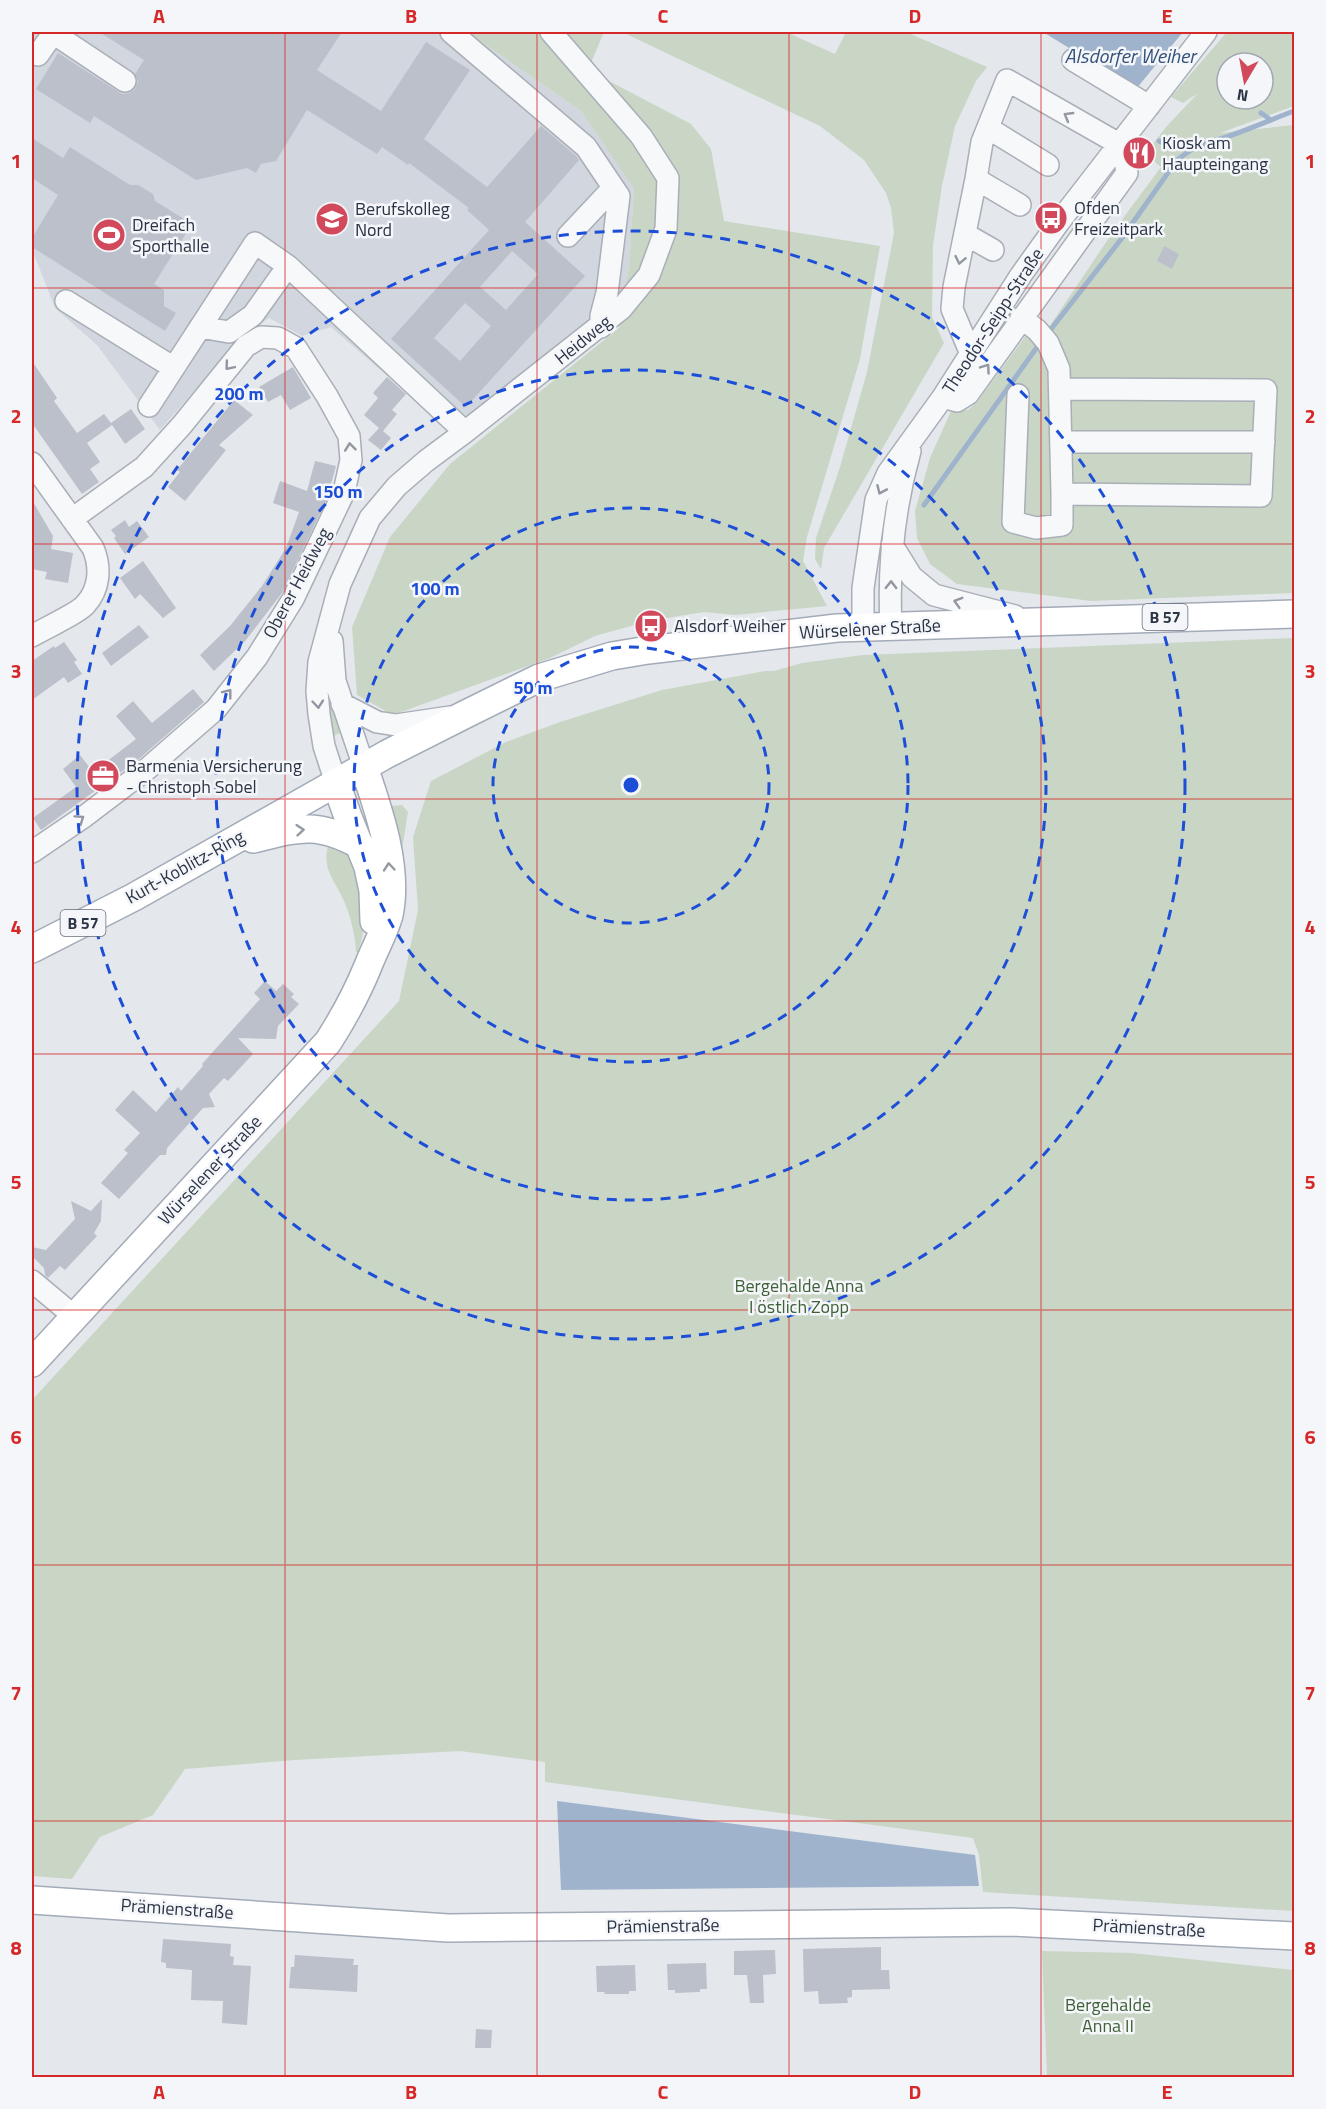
<svg xmlns="http://www.w3.org/2000/svg" width="1326" height="2109" font-family="'Titillium Web',sans-serif">
<rect width="100%" height="100%" fill="#e4e7ec"/>
<path fill="#d2d6de" d="M35,32H467L581,111L634,189L629,266L625,293L453,433L331,327L302,336L269,318L242,336L160,430L97,345L55,308L32,249V38Z"/>
<path fill="#c9d6c5" fill-rule="evenodd" d="M467,32H604L588,70L691,124L711,149L724,221L880,246L860,359L807,537L803,561L827,606L735,615L704,612L649,621L595,636L550,658L393,715L357,695L352,627L390,537L450,464L619,328L629,266L634,189L581,111Z
M622,32H786L835,54L846,32H906L987,67L976,81L955,126L942,186L933,245L932,317L944,343L824,548L821,569L815,559L816,538L840,467L867,372L894,233L891,208L886,193L864,160L820,126Z
M1227,32H1294V106L1220,133L1294,125V593L1091,601L957,584L930,564L917,538L915,511L930,458L952,409L968,410L978,401L1030,330L1049,327L1115,229L1161,167L1145,154L1166,127L1198,93L1183,103L1171,97ZM1227,63H1263V99H1227Z
M1294,638V1911L983,1892L979,1855L973,1838L545,1782V1762L460,1751L295,1760L185,1769L153,1815L100,1837L72,1879L32,1876V1400L399,1001L418,910L413,837L431,781L506,742L560,722L662,690L765,671H774L802,663L863,655Z
M333,702L342,732L333,736L329,703Z
M402,805L408,812L401,856L390,806Z
M330,840L352,855L367,905L362,938L358,952H356C355,934 351,918 344,901C333,877 320,868 330,840Z
M1042,1951L1132,1953L1294,1970V2077H1047Z"/>
<path fill="#9fb4cc" d="M1043,32H1183L1136,89Z
M557,1801L975,1855L979,1886L561,1890Z"/>
<g fill="none" stroke-linecap="round" stroke-linejoin="round">
<path stroke="#9fb4cc" stroke-width="5" d="M1261,113L1271,120
M1159,141C1167,145 1174,148 1182,147C1213,146 1264,122 1294,111
M1048,333L1122,238L1177,160L1198,145
M924,505L1040,343"/>
</g>
<path fill="#bbc0ca" fill-rule="evenodd" d="M99,32H342L317,70L381,111L426,42L470,70L424,139L487,187L541,126L576,156L579,160L525,222L585,276L466,407L391,339L489,230L467,210L469,208L409,163L408,165L382,147L377,154L307,110L276,161L261,164L256,173L247,168L196,180L94,116L90,123L36,89L58,53L122,94L130,93L135,89L138,81L135,74L144,60ZM512,251L538,274L506,310L480,287ZM465,303L491,326L460,361L434,338Z
M32,138L63,158L70,147L130,185H138L153,194L155,201L192,224L154,284L164,290V306L176,313L165,331L32,247V238L58,195L32,178Z
M1164,246L1179,254L1172,269L1157,261Z
M32,361L57,398L54,401L77,433L104,414L111,423L131,409L145,429L125,444L112,425L87,443L100,462L90,469L99,482L82,494L32,423Z
M293,367L311,398L290,410L281,395L268,402L259,387Z
M387,377L406,394L392,410L397,414L383,431L391,438L381,450L368,440L379,428L364,415L378,398L373,393Z
M234,400L253,415L219,445L226,450L185,501L168,487L180,472L177,470Z
M315,461L336,466L327,499L282,593L246,640L214,671L200,655L230,626L262,586L286,548L299,512L273,503L280,481L307,491Z
M32,500L53,536L51,549L73,553L68,583L45,579L47,572L32,569Z
M125,520L129,527L137,521L149,537L125,554L114,538L116,536L111,530Z
M143,561L176,608L163,618L140,594L135,599L120,578Z
M139,625L149,637L111,666L102,653Z
M64,642L77,660L74,662L82,674L68,683L64,677L32,700V661L54,646L55,648Z
M193,689L204,702L139,759L41,830L33,818L76,787L63,769L80,755L93,772L136,739L116,716L133,701L152,723Z
M265,981L276,991L283,984L294,994L291,997L299,1004L278,1026L276,1039L238,1038L253,1054L228,1081L224,1078L209,1094L215,1107L203,1108L167,1148L166,1155H160L119,1199L101,1183L128,1153L124,1150L140,1133L115,1110L133,1090L156,1112L178,1087L181,1091L203,1066L202,1064L260,999L254,993Z
M102,1199L101,1221L94,1233L97,1236L65,1270L60,1266L48,1278L45,1275L44,1268L32,1256V1247L46,1250L75,1219L71,1201L91,1211Z
M163,1939L231,1944L230,1956L234,1957L233,1965L251,1966L247,2025L222,2023L223,2001L191,2000L192,1970L166,1968V1963L161,1962Z
M881,1947V1970H889L890,1989L852,1990V1997L847,1998L848,2003L819,2004L818,1991L804,1992L803,1949Z
M775,1950L776,1974L763,1975L764,2003H750L747,1975H734V1951Z
M295,1955L354,1959L353,1965H358L357,1992L289,1988L291,1967H294Z
M706,1963L707,1989H700V1992L675,1993V1990H668L667,1964Z
M635,1965L636,1991H629V1994H604L605,1992H597L596,1966Z
M476,2029L492,2030L491,2048H475Z"/>
<g fill="none" stroke-linecap="round" stroke-linejoin="round">
<g stroke="#a9aeb7" stroke-width="24">
<path id="minor" d="M451,32L586,147L619,196L607,293L601,316V327
M53,33L125,81
M38,55L54,32
M1073,60L1149,106
M988,128L1048,165
M976,179L1020,205
M965,234L993,250
M568,236L613,188
M66,301L174,368
M1021,318L1037,330L1048,343L1059,369L1062,494L1261,496L1266,390L1061,389
M200,327L229,332L253,315L288,266
M1018,395L1013,522L1036,528L1062,525V494
M943,397L957,401L968,394L1127,173L1125,159L1119,144L1007,80L982,142L976,179L954,287L952,309L971,354
M149,406L255,243L288,266L465,432
M1062,442H1264
M32,463L93,548C101,567 100,589 85,605C77,614 43,629 32,636
M892,545L912,577L934,595L1015,616
M891,626C888,566 894,508 910,451
M863,627V588L876,500L888,473L943,397L1021,275L1059,222L1206,32
M332,641L335,681L364,767
M342,704L377,722L396,725L450,717
M336,783L324,746L319,714L317,691L319,662L340,584L370,518L397,486L426,461L465,432L621,309L649,275L666,229L668,178L641,136L551,32
M32,852L85,816L147,769L216,709L257,657L293,599L344,492L351,460L349,436L327,396L296,348L278,338L261,337L246,346L182,425L144,467L72,519
M32,1281L75,1317"/>
</g>
<g stroke="#a3abb8" stroke-width="30">
<path id="major" d="M336,783L348,817L368,867L373,891L374,921
M253,839C299,828 316,821 360,845
M32,949L134,897L387,754L466,714L539,678L612,656L648,650L837,628L1294,614
M32,1363L328,1042C344,1017 357,993 368,966C375,948 384,933 389,915C399,868 379,811 364,767
M32,1900L448,1928L1011,1922L1294,1936"/>
</g>
<use href="#minor" stroke="#f7f8fa" stroke-width="21"/>
<use href="#major" stroke="#fff" stroke-width="27"/>
</g>
<defs><path id="oneway-chevron" d="M-2-3.5L2.5 0L-2 3.5" fill="none" stroke-width="1.6" stroke-linecap="round" stroke-linejoin="round" transform="scale(1.5)"/></defs>
<g stroke="#9196a0">
<use href="#oneway-chevron" transform="translate(1068 116) rotate(-150)"/>
<use href="#oneway-chevron" transform="translate(960 260) rotate(102)"/>
<use href="#oneway-chevron" transform="translate(229 366) rotate(130)"/>
<use href="#oneway-chevron" transform="translate(986 368) rotate(-55)"/>
<use href="#oneway-chevron" transform="translate(350 447) rotate(-96)"/>
<use href="#oneway-chevron" transform="translate(881 490) rotate(114)"/>
<use href="#oneway-chevron" transform="translate(891 585) rotate(-89)"/>
<use href="#oneway-chevron" transform="translate(958 602) rotate(-164)"/>
<use href="#oneway-chevron" transform="translate(228 693) rotate(-52)"/>
<use href="#oneway-chevron" transform="translate(318 704) rotate(85)"/>
<use href="#oneway-chevron" transform="translate(80 819) rotate(-35)"/>
</g>
<g stroke="#959aa2">
<use href="#oneway-chevron" transform="translate(300 830) rotate(-5)"/>
<use href="#oneway-chevron" transform="translate(389 867) rotate(-95)"/>
</g>
<path fill="none" stroke="#d62828" stroke-width="1.5" stroke-opacity="0.55" d="M285,32V2078M537,32V2078M789,32V2078M1041,32V2078M32,288H1294M32,544H1294M32,799H1294M32,1054H1294M32,1310H1294M32,1565H1294M32,1821H1294"/>
<g fill="none" stroke="#1d4ed8" stroke-width="3" stroke-dasharray="10 8">
<circle cx="631" cy="785" r="138"/>
<circle cx="631" cy="785" r="277"/>
<circle cx="631" cy="785" r="415"/>
<circle cx="631" cy="785" r="554"/>
</g>
<defs>
<g id="restaurant-disc" transform="scale(1.725)"><circle r="9.5" fill="#d1495b" stroke="#f4f6f9"/><path d="M-5-6h1v4h1v-4h1v4h1v-4h1v5L-1.5 .5V6h-2V.5L-5-1ZM5-6V6H3V1.5H1.5Q1.5-4 5-6Z" fill="#fff"/></g>
<g id="bus-disc" transform="scale(1.725)"><circle r="9.5" fill="#d1495b" stroke="#f4f6f9"/><path d="M-5-6H5V4H4V6H2V4H-2V6H-4V4H-5ZM-3.5-4V0h7V-4ZM-3.5 1.2v1.5H-2V1.2ZM2 1.2v1.5H3.5V1.2Z" fill="#fff"/></g>
<g id="school-disc" transform="scale(1.725)"><circle r="9.5" fill="#d1495b" stroke="#f4f6f9"/><path d="M0-5L7-2L0 1L-7-2ZM-4 1L0 2.5L4 1V4Q0 6-4 4Z" fill="#fff"/></g>
<g id="stadium-disc" transform="scale(1.725)"><circle r="9.5" fill="#d1495b" stroke="#f4f6f9"/><path d="M0-5a6.5 5 0 1 0 0 10a6.5 5 0 1 0 0-10ZM-3.5-1.8h7v3.6h-7Z" fill="#fff"/></g>
<g id="office-disc" transform="scale(1.725)"><circle r="9.5" fill="#d1495b" stroke="#f4f6f9"/><path d="M-6-3h4V-5.5h4V-3h4V5H-6ZM-1-4.5V-3h2v-1.5ZM-6 0V1H6V0Z" fill="#fff"/></g>
</defs>
<g fill-rule="evenodd">
<use href="#restaurant-disc" x="1139" y="153"/>
<use href="#bus-disc" x="1051" y="218"/>
<use href="#school-disc" x="332" y="219"/>
<use href="#stadium-disc" x="109" y="235"/>
<use href="#bus-disc" x="651" y="626"/>
<use href="#office-disc" x="103" y="776"/>
</g>
<g text-anchor="middle" stroke-width="5" stroke-linejoin="round" paint-order="stroke">
<g fill="#f4f6f9" stroke="#676e7b" stroke-width="1.5">
<rect x="1142.5" y="604" width="45" height="26" rx="4.5"/>
<rect x="60.5" y="910" width="45" height="26" rx="4.5"/>
</g>
<g font-size="16" font-weight="bold" fill="#2b3445">
<text x="1165" y="623">B 57</text>
<text x="83" y="929">B 57</text>
</g>
<g font-size="18" fill="#2b3445" stroke="#f4f6f9" text-anchor="start">
<text x="1162" y="149">Kiosk am<tspan x="1162" dy="21">Haupteingang</tspan></text>
<text x="1074" y="214">Ofden<tspan x="1074" dy="21">Freizeitpark</tspan></text>
<text x="355" y="215">Berufskolleg<tspan x="355" dy="21">Nord</tspan></text>
<text x="132" y="231">Dreifach<tspan x="132" dy="21">Sporthalle</tspan></text>
<text x="674" y="632">Alsdorf Weiher</text>
<text x="126" y="772">Barmenia Versicherung<tspan x="126" dy="21">- Christoph Sobel</tspan></text>
</g>
<g font-size="18" fill="#2b3445" stroke="#f4f6f9">
<text transform="translate(993 321) rotate(-57)" y="6">Theodor-Seipp-Straße</text>
<text transform="translate(583 340) rotate(-39)" y="6">Heidweg</text>
<text transform="translate(297 583) rotate(-62)" y="6">Oberer Heidweg</text>
<text transform="translate(870 629) rotate(-3)" y="6">Würselener Straße</text>
<text transform="translate(185 867) rotate(-29)" y="6">Kurt-Koblitz-Ring</text>
<text transform="translate(210 1170) rotate(-47)" y="6">Würselener Straße</text>
<text transform="translate(177 1909) rotate(4)" y="6">Prämienstraße</text>
<text transform="translate(663 1926) rotate(-1)" y="6">Prämienstraße</text>
<text transform="translate(1149 1928) rotate(3)" y="6">Prämienstraße</text>
</g>
<g font-size="18" fill="#3f6138" stroke="#f4f6f9">
<text x="799" y="1292">Bergehalde Anna<tspan x="799" dy="21">I östlich Zopp</tspan></text>
<text x="1108" y="2011">Bergehalde<tspan x="1108" dy="21">Anna II</tspan></text>
</g>
<g font-size="20" font-style="italic" fill="#34527a" stroke="#f4f6f9">
<text x="1130" y="63">Alsdorfer Weiher</text>
</g>
</g>
<circle cx="631" cy="785" r="9" fill="#1d4ed8" stroke="#f4f6f9" stroke-width="3"/>
<g font-size="18" text-anchor="middle" font-weight="bold" fill="#1d4ed8" stroke="#f4f6f9" stroke-width="5" stroke-linejoin="round" paint-order="stroke">
<text x="239" y="400">200 m</text>
<text x="338" y="498">150 m</text>
<text x="435" y="595">100 m</text>
<text x="533" y="694">50 m</text>
</g>
<rect width="1326" height="2109" fill="none" stroke="#f4f6f9" stroke-width="66"/>
<g transform="translate(1245 81) rotate(190)"><circle r="28" fill="#f4f6f9" stroke="#a4a8b1" stroke-width="1.5"/>
<path d="M0-4.5L10 22L0 15L-10 22Z" fill="#d1495b"/>
<text y="-9" font-size="16" font-weight="bold" text-anchor="middle" fill="#2b3445">N</text>
</g>
<rect x="33" y="33" width="1260" height="2043" fill="none" stroke="#d62828" stroke-width="2"/>
<g font-size="20" text-anchor="middle" font-weight="bold" fill="#d62828">
<text x="159" y="23">A</text>
<text x="411" y="23">B</text>
<text x="663" y="23">C</text>
<text x="915" y="23">D</text>
<text x="1167" y="23">E</text>
<text x="16" y="168">1</text>
<text x="1310" y="168">1</text>
<text x="16" y="423">2</text>
<text x="1310" y="423">2</text>
<text x="16" y="678">3</text>
<text x="1310" y="678">3</text>
<text x="16" y="934">4</text>
<text x="1310" y="934">4</text>
<text x="16" y="1189">5</text>
<text x="1310" y="1189">5</text>
<text x="16" y="1444">6</text>
<text x="1310" y="1444">6</text>
<text x="16" y="1700">7</text>
<text x="1310" y="1700">7</text>
<text x="16" y="1955">8</text>
<text x="1310" y="1955">8</text>
<text x="159" y="2099">A</text>
<text x="411" y="2099">B</text>
<text x="663" y="2099">C</text>
<text x="915" y="2099">D</text>
<text x="1167" y="2099">E</text>
</g>
</svg>
